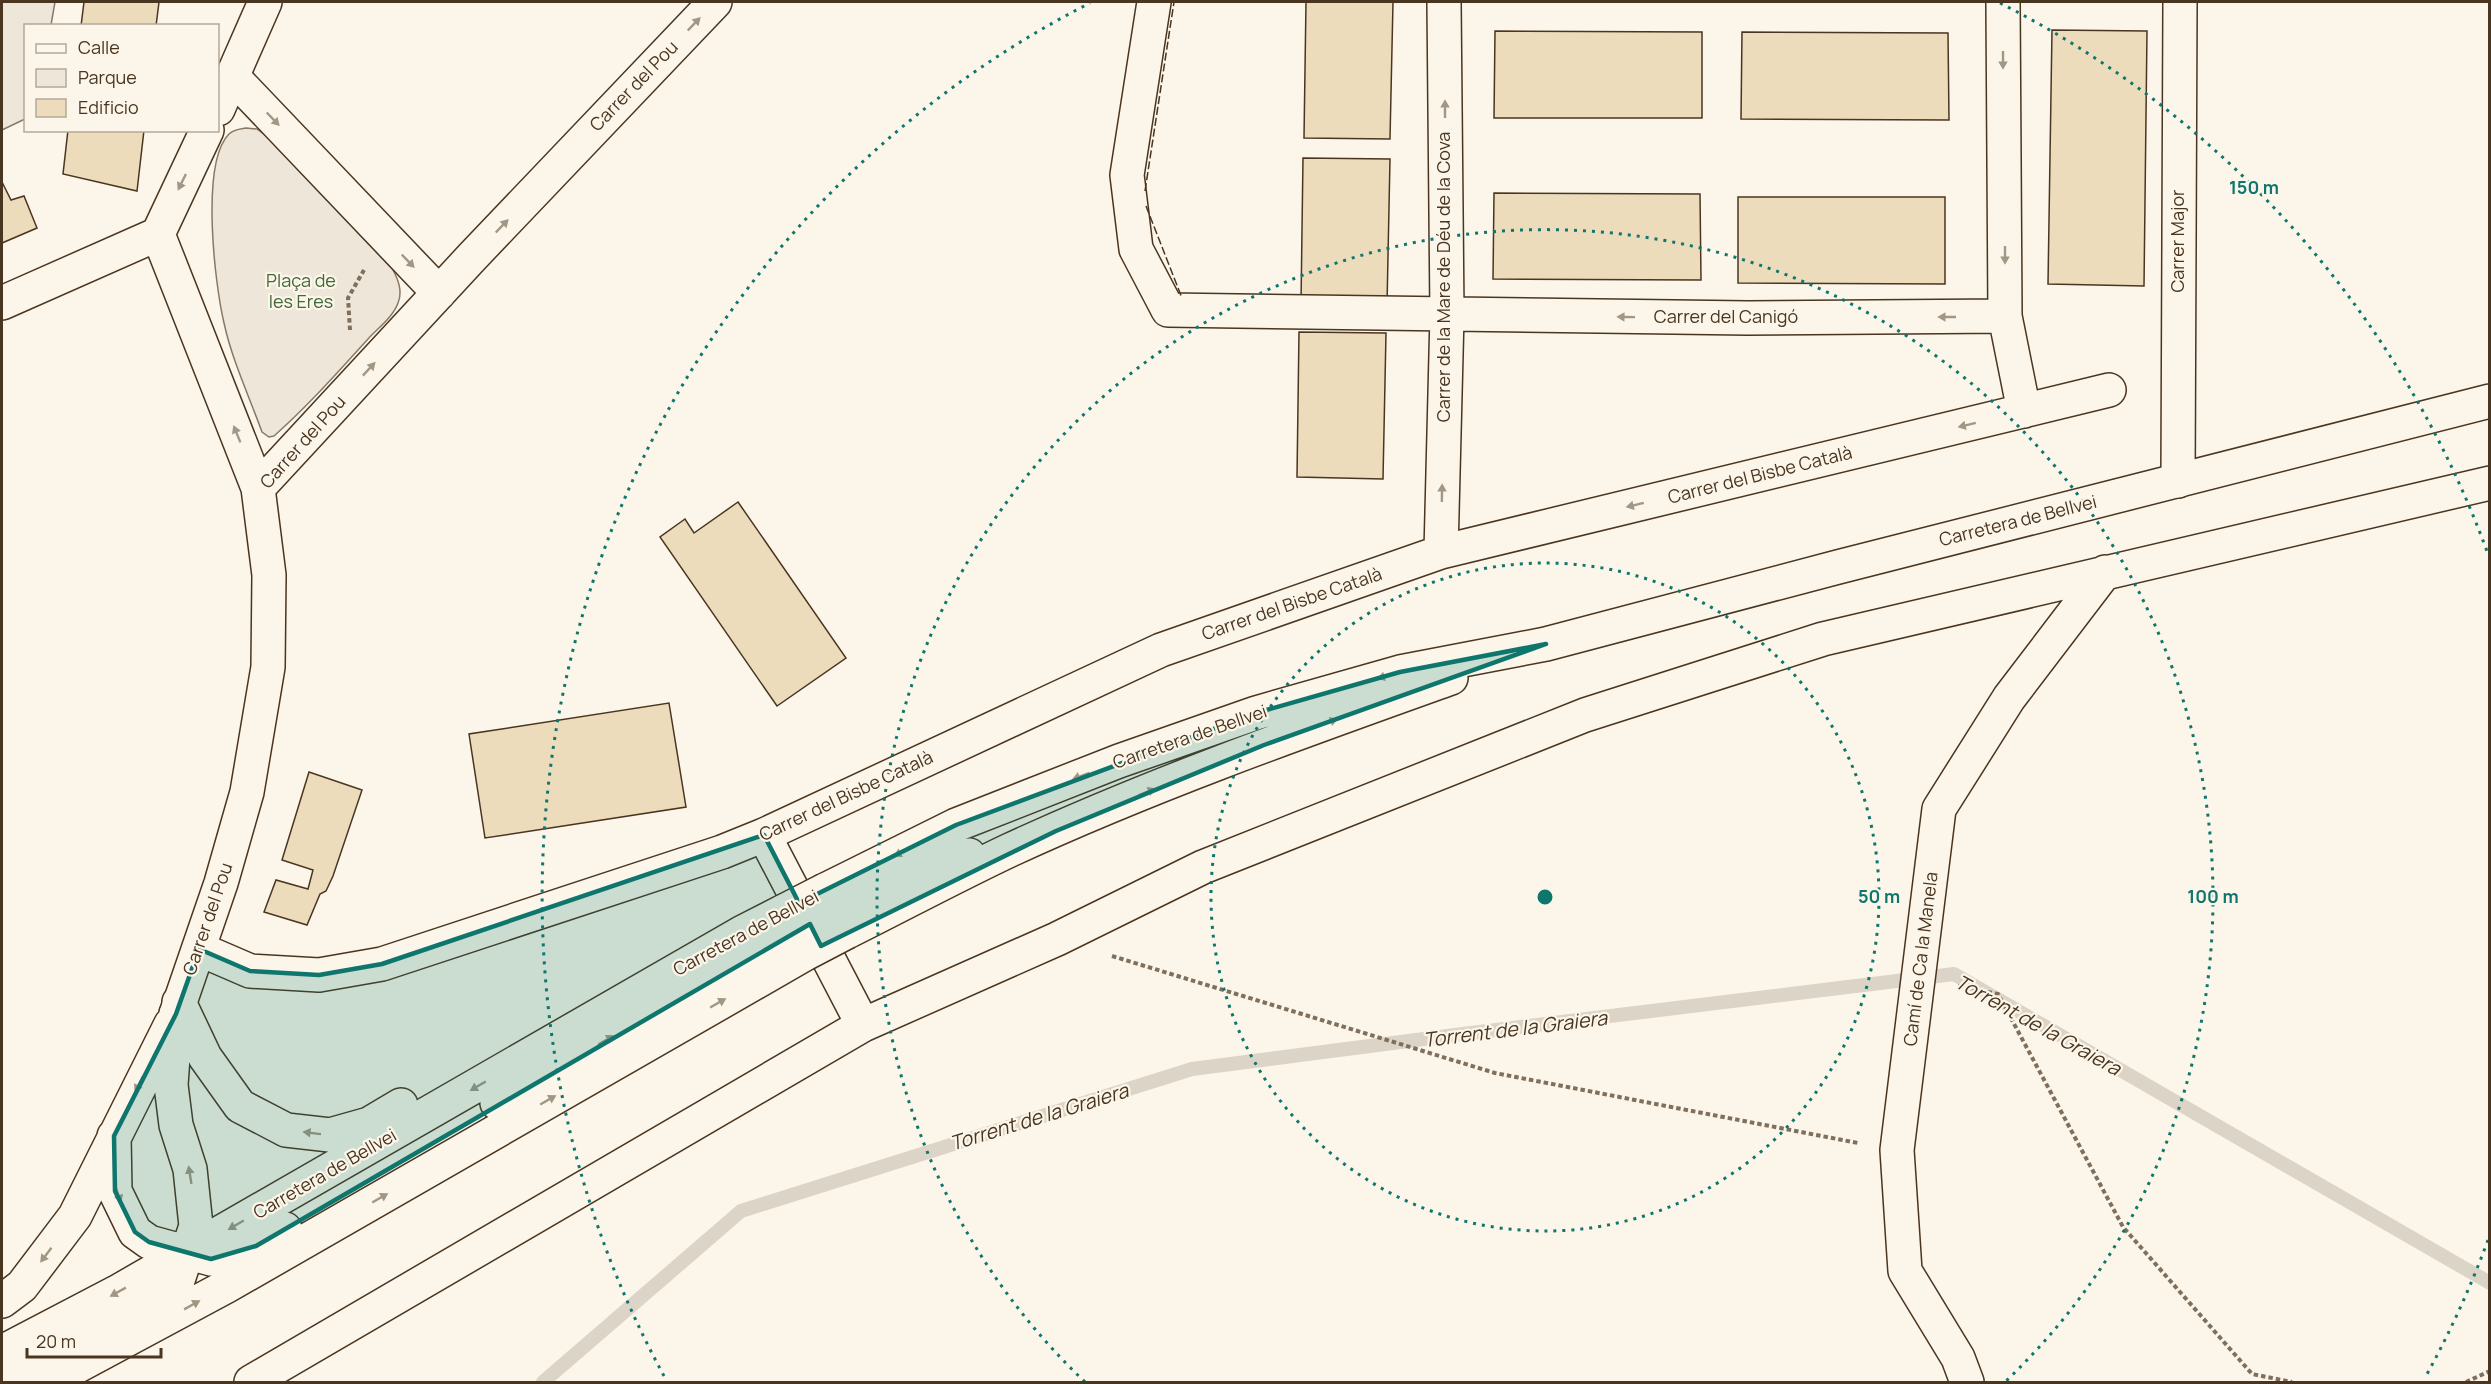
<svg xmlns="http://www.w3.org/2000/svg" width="2491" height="1384" font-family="Manrope,sans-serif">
<rect width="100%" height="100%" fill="#fbf6e9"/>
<path fill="#ede6d9" stroke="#887966" stroke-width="1.5" d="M2,2H55L51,25L26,26L25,119L2,130Z
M246,128L257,129L265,135L392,268C398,279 403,291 398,303C393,317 378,328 368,339C338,372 308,406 274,436L269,437L262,432C249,396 232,360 224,323C215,285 200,163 229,134C234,129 240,129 246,128Z"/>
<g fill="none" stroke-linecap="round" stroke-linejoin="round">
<path stroke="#dcd4c6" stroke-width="14" d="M543,1382L741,1211L1192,1069L1455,1035L1954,974L2490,1283"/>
</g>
<path fill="#ecdcbc" stroke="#4a3520" stroke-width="1.5" d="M84,2H159L156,26H81Z
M1306,2H1393L1390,139L1304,138Z
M2052,30L2147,31L2144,286L2048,284Z
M1495,31L1702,32V118H1494Z
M1742,32L1948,33L1949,120L1741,119Z
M68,130H144L137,191L63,174Z
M1303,158L1390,159L1387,305L1301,303Z
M2,182L11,200L24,196L37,228L2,243Z
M1494,193L1700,194L1701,280L1493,279Z
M1738,197H1945V284L1738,283Z
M1299,332L1386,333L1383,479L1297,477Z
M738,502L846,658L777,706L660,537L685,519L694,533Z
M669,703L686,807L485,838L469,734Z
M309,772L362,790L333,876L326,891L320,894L307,925L264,912L276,880L308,889L313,870L282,860Z"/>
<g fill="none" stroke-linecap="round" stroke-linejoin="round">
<g stroke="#4a3520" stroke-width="36">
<path id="minor" d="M1154,2L1127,175L1136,249L1168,310L1748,318L2005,316
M2003,2L2005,316L2024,411
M233,77L439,293
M218,109L265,2
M158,234L258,488L269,575L268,667L247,792L221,883L176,1014
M158,234L207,130
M2,303L158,234
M2178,481L2180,2
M258,488L472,257L715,2
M1441,552L1447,315L1444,2
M764,835L863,1025
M199,949L250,971L319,975L382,964L722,852L764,835L1161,650L1441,552L2109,390
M251,1382L863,1025L1057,939L1203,867L1585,715L1823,639L2490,483
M1967,1382L1958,1358L1905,1271L1897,1150L1939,809L2009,698L2105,572"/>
</g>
<g stroke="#4a3520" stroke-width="36">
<path id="major" d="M825,890L956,825L1119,761L1256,713L1400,672L1546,644L1838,567L2490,401
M835,911L919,869L969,855
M847,932C901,905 955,876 1010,850C1153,784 1303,731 1451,678
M179,1002L205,1057L240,1106L286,1130L330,1135L369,1124L401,1105
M497,1103L794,933
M114,1136L115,1191L135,1232L149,1242L211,1259L256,1246L285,1229
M2,1301L22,1286L75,1216L171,1024
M2,1352L117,1292L741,933L784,911
M2,1377L140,1308L178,1280L196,1226L190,1169L176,1125L171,1085L176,1014
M48,1382L227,1286L805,954"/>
</g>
<path stroke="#7f6f5c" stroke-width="4" stroke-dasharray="4.5 3" stroke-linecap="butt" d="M350,330L348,298L364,270
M1112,956L1495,1073L1858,1143
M1958,986L1998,994L2123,1227L2252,1374L2292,1382
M2466,1382L2490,1371"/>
<use href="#minor" stroke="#fbf6e9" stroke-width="33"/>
<use href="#major" stroke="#fbf6e9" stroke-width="33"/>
<g stroke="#4a3520" stroke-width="36" stroke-linecap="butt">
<path id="major-bridge" d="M784,911L825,890
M794,933L835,911
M805,954L847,932"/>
</g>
<use href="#major-bridge" stroke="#fbf6e9" stroke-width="33"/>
<path stroke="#4a3520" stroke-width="1.5" stroke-dasharray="8 3" stroke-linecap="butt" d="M1145,191L1174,2
M1146,206L1182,298"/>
</g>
<defs><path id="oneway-solid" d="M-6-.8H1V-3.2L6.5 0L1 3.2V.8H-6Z" transform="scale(1.5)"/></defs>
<g fill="#a29684">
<use href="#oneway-solid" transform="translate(694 24) rotate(-46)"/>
<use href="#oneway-solid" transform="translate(2003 60) rotate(90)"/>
<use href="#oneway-solid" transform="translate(1445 109) rotate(-90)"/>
<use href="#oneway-solid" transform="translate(273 119) rotate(46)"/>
<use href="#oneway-solid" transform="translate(182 182) rotate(116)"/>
<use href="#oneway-solid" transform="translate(502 226) rotate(-46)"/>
<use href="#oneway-solid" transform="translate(2005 255) rotate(90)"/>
<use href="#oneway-solid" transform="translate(408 261) rotate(46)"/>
<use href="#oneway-solid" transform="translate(1626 317) rotate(-179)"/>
<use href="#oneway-solid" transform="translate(1947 317) rotate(180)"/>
<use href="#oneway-solid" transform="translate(369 369) rotate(-47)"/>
<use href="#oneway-solid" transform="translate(1967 425) rotate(166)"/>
<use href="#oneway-solid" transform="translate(237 434) rotate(-112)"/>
<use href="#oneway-solid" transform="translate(1442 493) rotate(-89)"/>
<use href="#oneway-solid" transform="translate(1635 505) rotate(166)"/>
<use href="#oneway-solid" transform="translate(1386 676) rotate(164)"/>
<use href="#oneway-solid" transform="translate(1329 722) rotate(-20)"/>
<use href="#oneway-solid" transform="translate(1081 776) rotate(159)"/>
<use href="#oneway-solid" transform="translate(1147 792) rotate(-22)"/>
<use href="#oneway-solid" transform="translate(902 852) rotate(153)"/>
<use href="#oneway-solid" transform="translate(718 1003) rotate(-30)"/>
<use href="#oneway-solid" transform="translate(606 1040) rotate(-30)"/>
<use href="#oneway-solid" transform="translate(139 1084) rotate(117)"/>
<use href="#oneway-solid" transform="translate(478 1086) rotate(150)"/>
<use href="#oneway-solid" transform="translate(548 1100) rotate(-30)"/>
<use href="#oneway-solid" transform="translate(312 1133) rotate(-173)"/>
<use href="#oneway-solid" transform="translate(190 1175) rotate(-99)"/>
<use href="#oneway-solid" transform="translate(118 1194) rotate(71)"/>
<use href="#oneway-solid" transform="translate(380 1198) rotate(-30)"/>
<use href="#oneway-solid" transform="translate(236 1225) rotate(150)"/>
<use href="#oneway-solid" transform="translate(46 1255) rotate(127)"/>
<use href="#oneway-solid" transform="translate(118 1292) rotate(151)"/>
<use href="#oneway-solid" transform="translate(192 1305) rotate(-29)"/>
</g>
<path fill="#0f766e" fill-opacity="0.2" stroke="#0f766e" stroke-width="4.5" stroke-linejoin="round" d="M1546,644L1264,745L1056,831L821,946L810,924L256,1246L211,1259L149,1242L135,1232L115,1191L114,1136L176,1014L199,949L250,971L319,975L382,964L764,835L799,903L956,825L1256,713L1400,672Z"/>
<g fill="none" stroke="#0f766e" stroke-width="3" stroke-dasharray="3 6">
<circle cx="1545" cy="897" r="334"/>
<path d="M1085 1382A668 668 0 1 1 2005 1382"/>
<path d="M2488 1240A1003 1003 0 0 1 2426 1376M664 1376A1003 1003 0 0 1 1090 3M2000 3A1003 1003 0 0 1 2488 554"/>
</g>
<g text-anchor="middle" stroke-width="4.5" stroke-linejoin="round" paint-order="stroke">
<g font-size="18" fill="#4a3520" stroke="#fbf6e9">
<text transform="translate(634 86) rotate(-46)" y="6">Carrer del Pou</text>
<text transform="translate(2178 241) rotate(-90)" y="6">Carrer Major</text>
<text transform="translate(1444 277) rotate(-90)" y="6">Carrer de la Mare de Déu de la Cova</text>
<text x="1726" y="323">Carrer del Canigó</text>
<text transform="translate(303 442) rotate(-48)" y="6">Carrer del Pou</text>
<text transform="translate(1760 475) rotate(-14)" y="6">Carrer del Bisbe Català</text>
<text transform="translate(2018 521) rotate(-14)" y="6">Carretera de Bellvei</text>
<text transform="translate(1292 604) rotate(-19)" y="6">Carrer del Bisbe Català</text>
<text transform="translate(1190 737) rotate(-19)" y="6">Carretera de Bellvei</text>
<text transform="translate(846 796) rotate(-25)" y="6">Carrer del Bisbe Català</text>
<text transform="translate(208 919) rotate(-71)" y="6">Carrer del Pou</text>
<text transform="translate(746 933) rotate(-28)" y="6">Carretera de Bellvei</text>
<text transform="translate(1921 959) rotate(-83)" y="6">Camí de Ca la Manela</text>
<text transform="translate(325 1174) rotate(-30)" y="6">Carretera de Bellvei</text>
</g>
<g font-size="18" fill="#436837" stroke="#fbf6e9">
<text x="301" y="287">Plaça de<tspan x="301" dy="21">les Eres</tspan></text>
</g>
<g font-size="20" font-style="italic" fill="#4a3520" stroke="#fbf6e9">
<text transform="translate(2038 1025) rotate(29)" y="7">Torrent de la Graiera</text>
<text transform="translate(1515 1029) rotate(-7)" y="7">Torrent de la Graiera</text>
<text transform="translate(1039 1117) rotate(-17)" y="7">Torrent de la Graiera</text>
</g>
</g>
<circle cx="1545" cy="897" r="9" fill="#0f766e" stroke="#fbf6e9" stroke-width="3"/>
<g font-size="18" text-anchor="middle" font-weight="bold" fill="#0f766e" stroke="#fbf6e9" stroke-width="4.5" stroke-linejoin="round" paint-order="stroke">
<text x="2254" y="194">150 m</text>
<text x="1879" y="903">50 m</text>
<text x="2213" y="903">100 m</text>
</g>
<rect width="2491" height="1384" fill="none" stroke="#4a3520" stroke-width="6"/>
<rect x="24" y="24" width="195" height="108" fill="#fbf6e9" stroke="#b4a999" stroke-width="1.5"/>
<rect x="36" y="44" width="30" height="9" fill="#fbf6e9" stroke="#b4a999" stroke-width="1.5"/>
<text x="78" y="54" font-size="18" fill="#4a3520">Calle</text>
<rect x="36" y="69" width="30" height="18" fill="#ede6d9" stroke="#b4a999" stroke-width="1.5"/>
<text x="78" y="84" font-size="18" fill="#4a3520">Parque</text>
<rect x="36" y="99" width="30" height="18" fill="#ecdcbc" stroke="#b4a999" stroke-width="1.5"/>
<text x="78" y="114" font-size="18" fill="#4a3520">Edificio</text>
<path d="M27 1348v9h134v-9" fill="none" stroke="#4a3520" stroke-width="3"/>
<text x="36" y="1348" font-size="18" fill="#4a3520" stroke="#fbf6e9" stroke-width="4.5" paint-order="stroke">20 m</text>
</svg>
